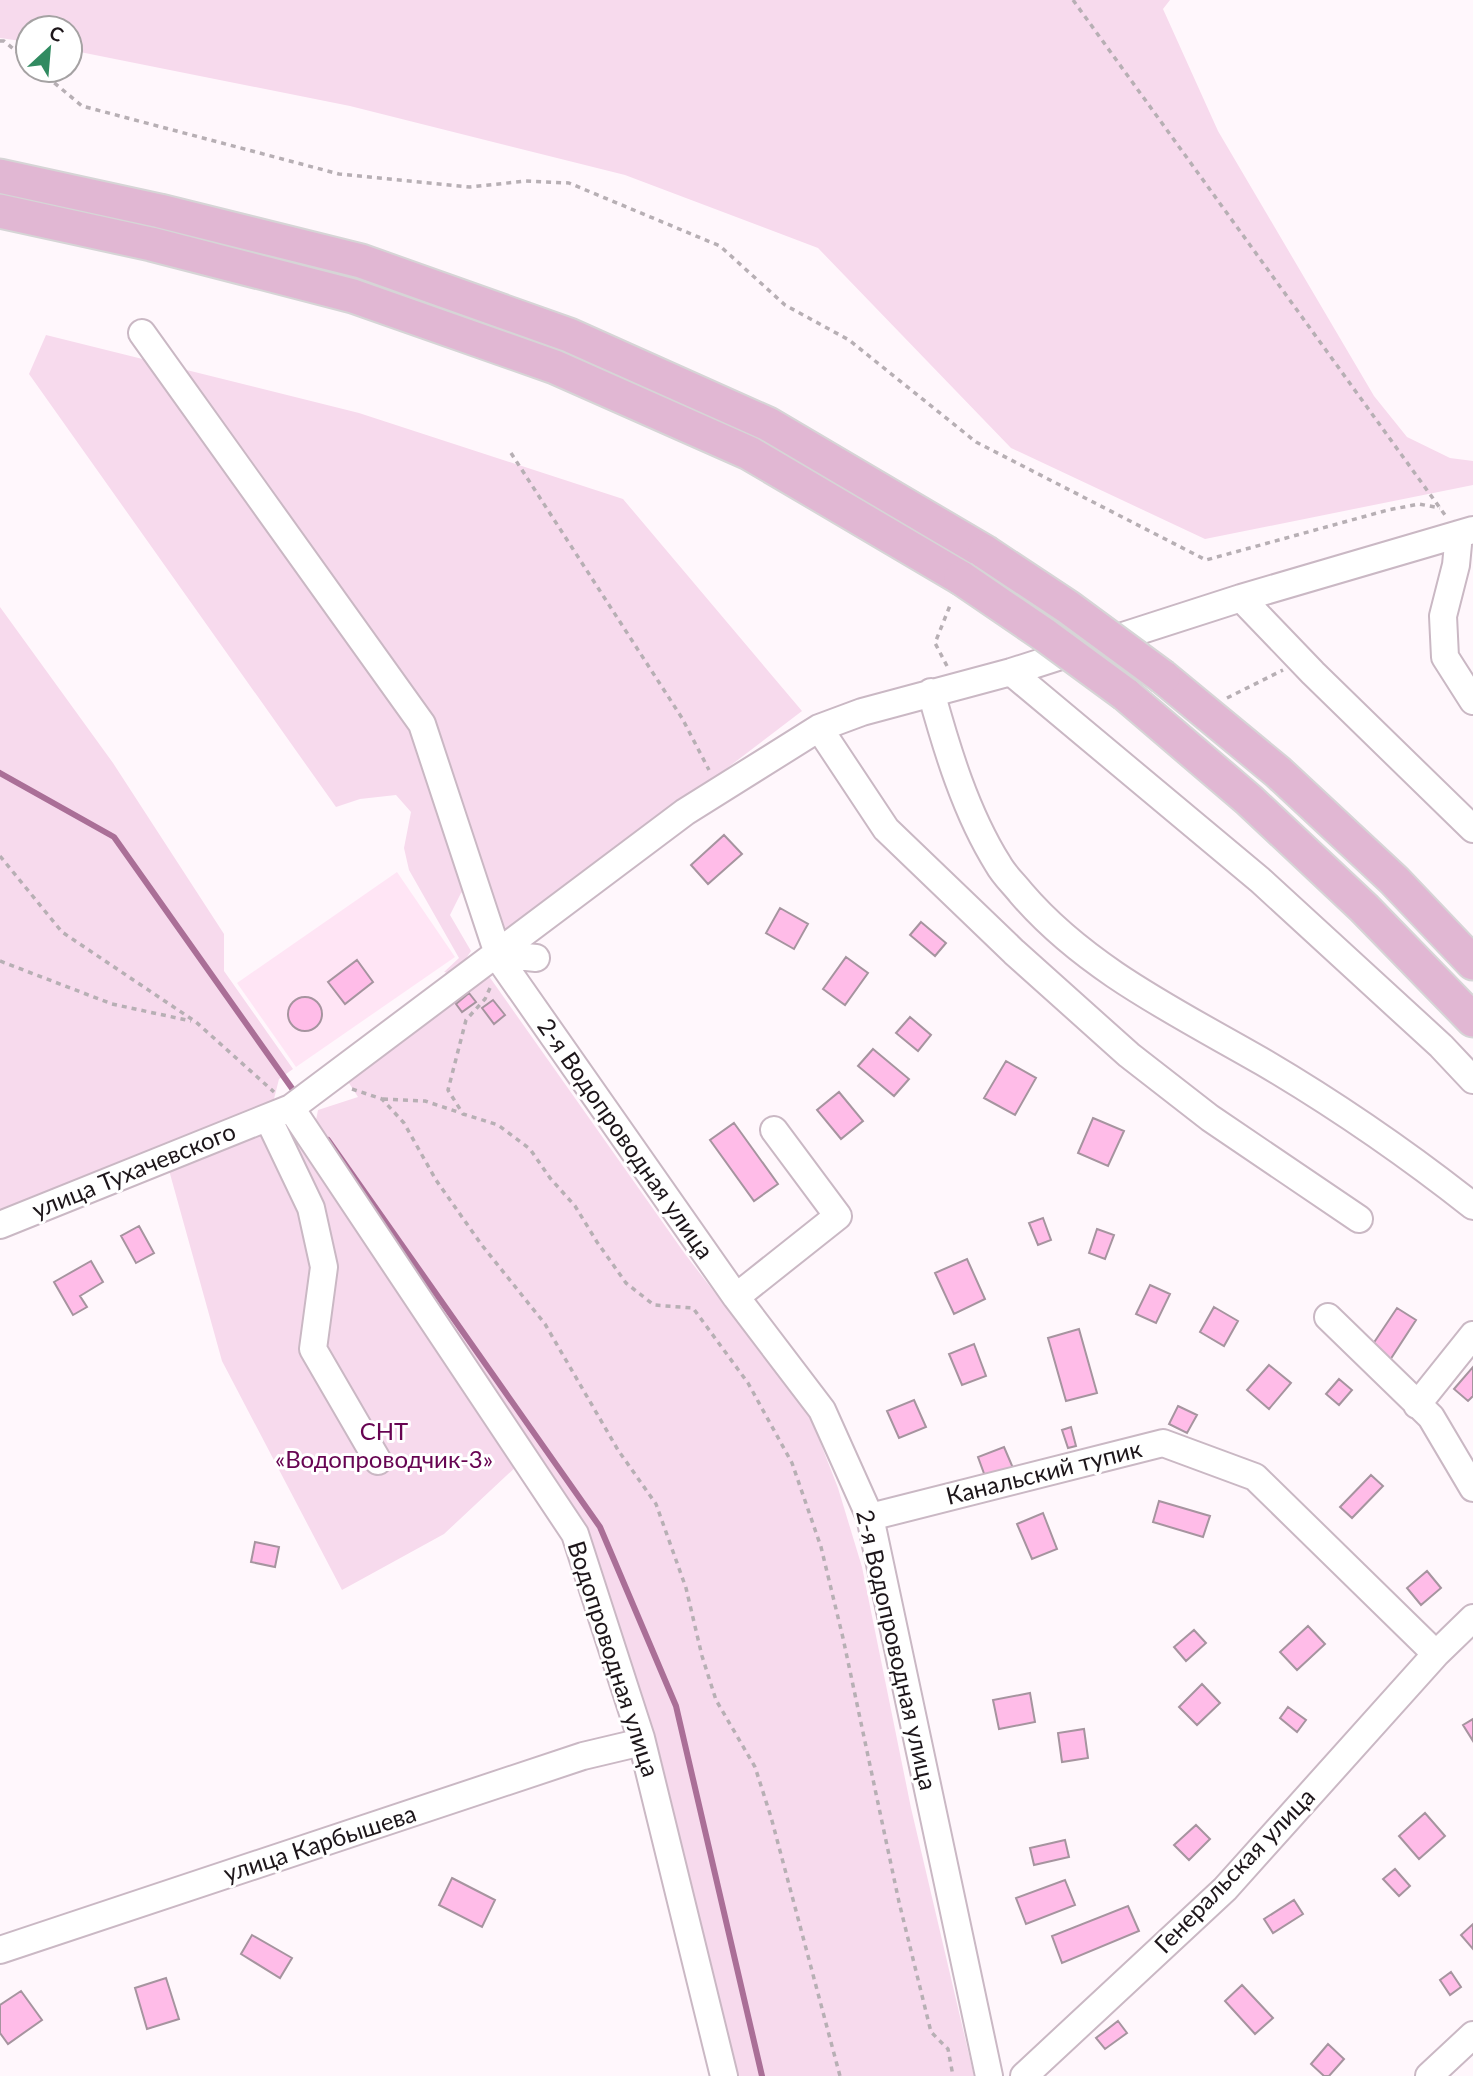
<svg xmlns="http://www.w3.org/2000/svg" width="1473" height="2076" font-family="Lato,sans-serif">
<rect width="100%" height="100%" fill="#fff7fc"/>
<path fill="#ffe5f5" d="M397,872L455,957L296,1067L237,983Z"/>
<path fill="#f7daed" d="M0,0H1170L1163,9L1218,131L1374,396L1407,437L1450,458L1473,461V485L1205,539L1011,448L818,248L625,175L350,106L70,50V28H28V42L0,38Z
M46,335L359,413L623,499L802,711L515,930L498,932L479,882L461,893L450,915L471,951L455,975L444,972L459,958L409,870L404,848L411,812L396,795L360,799L336,807L29,374Z
M0,607L113,763L224,934V971L293,1069L279,1079L274,1099L398,1278L520,1463L444,1534L342,1590L222,1361L162,1145L0,1210Z
M486,972L685,1254L810,1416L838,1488L862,1567L911,1808L974,2076H735L582,1532L314,1130L318,1110L358,1097L347,1080Z"/>
<g fill="none" stroke-linecap="round" stroke-linejoin="round">
<path stroke="#aa6f97" stroke-width="6" d="M0,773L114,837L296,1094
M328,1140L600,1527L676,1706L762,2076"/>
</g>
<path fill="#ffbce8" stroke="#a6949f" stroke-width="2" d="M724,835L742,854L708,884L691,865Z
M780,908L808,924L794,949L766,933Z
M921,922L946,943L935,956L910,935Z
M846,957L868,973L845,1005L823,989Z
M357,960L373,982L345,1004L328,982Z
M469,993L476,1002L462,1012L456,1004Z
M288 1014a17 17 0 1 1 34 0a17 17 0 1 1-34 0Z
M493,1000L505,1015L494,1024L482,1008Z
M910,1017L931,1035L918,1051L896,1033Z
M873,1049L909,1079L894,1096L858,1066Z
M1006,1061L1036,1078L1015,1115L984,1098Z
M839,1092L863,1121L841,1139L817,1110Z
M1093,1118L1124,1131L1108,1166L1078,1153Z
M734,1123L778,1184L754,1201L710,1140Z
M1043,1218L1051,1240L1038,1245L1029,1223Z
M139,1226L154,1253L136,1263L121,1236Z
M1097,1229L1114,1235L1105,1259L1089,1253Z
M967,1259L985,1299L954,1314L935,1273Z
M91,1261L103,1282L80,1296L87,1307L73,1315L54,1282Z
M1150,1285L1170,1294L1156,1323L1136,1314Z
M1214,1307L1238,1321L1224,1346L1200,1332Z
M1397,1308L1416,1320L1390,1360L1371,1347Z
M1079,1329L1097,1393L1066,1401L1048,1338Z
M974,1344L986,1376L962,1385L949,1354Z
M1269,1365L1291,1383L1269,1409L1247,1390Z
M1473,1367V1396L1468,1401L1454,1389Z
M1339,1379L1352,1390L1339,1405L1326,1394Z
M914,1400L926,1427L899,1438L887,1411Z
M1178,1406L1197,1415L1187,1433L1169,1424Z
M1071,1427L1076,1446L1068,1448L1062,1430Z
M1004,1447L1013,1468L986,1479L978,1457Z
M1371,1475L1383,1486L1352,1518L1340,1507Z
M1159,1501L1210,1516L1203,1537L1153,1522Z
M1043,1513L1057,1549L1032,1559L1017,1524Z
M255,1542L279,1547L275,1567L251,1562Z
M1427,1571L1441,1588L1421,1605L1407,1588Z
M1308,1626L1325,1644L1297,1670L1280,1652Z
M1194,1630L1206,1643L1186,1661L1174,1647Z
M1202,1684L1220,1703L1197,1725L1179,1707Z
M1030,1693L1035,1722L999,1729L993,1700Z
M1288,1707L1306,1720L1297,1732L1280,1718Z
M1473,1719V1741L1463,1725Z
M1084,1729L1088,1758L1062,1762L1058,1733Z
M1425,1813L1445,1836L1419,1859L1399,1836Z
M1196,1825L1210,1839L1189,1860L1174,1845Z
M1065,1840L1069,1857L1034,1865L1030,1848Z
M1395,1869L1410,1886L1399,1896L1383,1879Z
M452,1878L495,1900L482,1927L439,1905Z
M1065,1880L1075,1905L1026,1924L1016,1898Z
M1294,1900L1303,1914L1273,1933L1264,1919Z
M1128,1906L1139,1931L1062,1963L1052,1936Z
M1473,1924V1949L1461,1935Z
M252,1935L292,1958L280,1978L241,1954Z
M1451,1972L1461,1987L1450,1995L1440,1980Z
M166,1978L179,2019L147,2029L135,1988Z
M1242,1985L1273,2018L1255,2034L1225,2001Z
M21,1991L42,2020L8,2044L0,2033V2005Z
M1118,2021L1127,2033L1105,2049L1096,2038Z
M1328,2044L1344,2059L1329,2076H1324L1311,2064Z"/>
<g fill="none" stroke-linecap="round" stroke-linejoin="round">
<g stroke="#cab8c4" stroke-width="30">
<path id="minor" d="M142,333L422,724L500,960L736,1297L822,1410L870,1517L989,2076
M1459,534L1456,565L1443,616L1445,657L1473,701
M1241,598L1313,673L1473,829
M1011,672L1260,880L1441,1046L1473,1080
M931,692C947,750 966,813 998,864C1004,875 1014,884 1021,893C1086,969 1178,1013 1263,1062C1336,1105 1407,1154 1473,1206
M819,728L886,829L1014,952L1129,1055L1210,1118L1359,1219
M496,954L536,958
M291,1108L575,1534L641,1738L724,2076
M268,1118L311,1208L324,1267L313,1349L378,1461
M0,1225L291,1108L685,812L819,728L862,712L1011,672L1241,598L1473,530
M736,1297L838,1216L774,1130
M1328,1317L1431,1417L1473,1488
M1417,1405L1473,1335
M870,1517L1163,1443L1255,1477L1436,1654
M0,1950L583,1756L642,1742
M1024,2076L1225,1889L1436,1654L1473,1618
M1429,2076L1473,2035"/>
</g>
<g stroke="#d6d5d6" stroke-width="37">
<path id="major" d="M0,176L160,211L361,261L569,335L768,424L985,552
M0,211L151,244L353,296L555,367L749,453L961,578
M1163,677L1278,772L1394,880L1473,963
M1125,694L1249,800L1364,908L1473,1020"/>
</g>
<path stroke="#b7afb4" stroke-width="3.5" stroke-dasharray="5 5" stroke-linecap="butt" d="M1073,0L1445,515
M0,41H4L28,61
M39,70L82,106L339,174L470,187L526,181L569,183L720,246L785,305L849,340L976,442L1206,560L1388,510L1419,504L1440,508
M511,453L682,718L709,770
M947,666L935,643L951,603
M1227,698L1283,670
M0,856L62,932L196,1022L274,1092
M0,961L112,1004L191,1021
M490,988L485,999L466,1020L448,1090L463,1114L498,1125L530,1149L550,1178L575,1206L597,1242L626,1283L654,1305L693,1308L748,1383L792,1463L821,1547L843,1638L899,1902L931,2032L948,2049L953,2076
M352,1089L382,1099L404,1123L436,1180L481,1244L545,1324L618,1450L656,1504L686,1588L702,1656L716,1700L755,1767L771,1817L840,2076
M383,1099L425,1101L461,1113"/>
<use href="#minor" stroke="#fff" stroke-width="26"/>
<use href="#major" stroke="#e1b7d3" stroke-width="33"/>
<g stroke="#d6d5d6" stroke-width="37" stroke-linecap="butt">
<path id="major-bridge" d="M985,552L1068,607L1163,677
M961,578L1046,636L1125,694"/>
</g>
<use href="#major-bridge" stroke="#e1b7d3" stroke-width="33"/>
</g>
<g text-anchor="middle" stroke-width="6" stroke-linejoin="round" paint-order="stroke">
<g font-size="24" fill="#1d161a" stroke="#fff">
<text transform="translate(625 1139) rotate(55)" y="8">2-я Водопроводная улица</text>
<text transform="translate(134 1171) rotate(-22)" y="8">улица Тухачевского</text>
<text transform="translate(1044 1473) rotate(-14)" y="8">Канальский тупик</text>
<text transform="translate(896 1650) rotate(77)" y="8">2-я Водопроводная улица</text>
<text transform="translate(613 1659) rotate(72)" y="8">Водопроводная улица</text>
<text transform="translate(320 1844) rotate(-18)" y="8">улица Карбышева</text>
<text transform="translate(1235 1871) rotate(-46)" y="8">Генеральская улица</text>
</g>
<g font-size="24" fill="#670452" stroke="#fff">
<text x="384" y="1440">СНТ<tspan x="384" dy="28">«Водопроводчик-3»</tspan></text>
</g>
</g>
<g transform="translate(49 49) rotate(26)"><circle r="33" fill="#ffffff" stroke="#a5a2a3" stroke-width="2"/>
<path d="M0-5L12 26L0 18L-12 26Z" fill="#318b61"/>
<text y="-10" font-size="19" font-weight="bold" text-anchor="middle" fill="#1d161a">С</text>
</g>
</svg>
